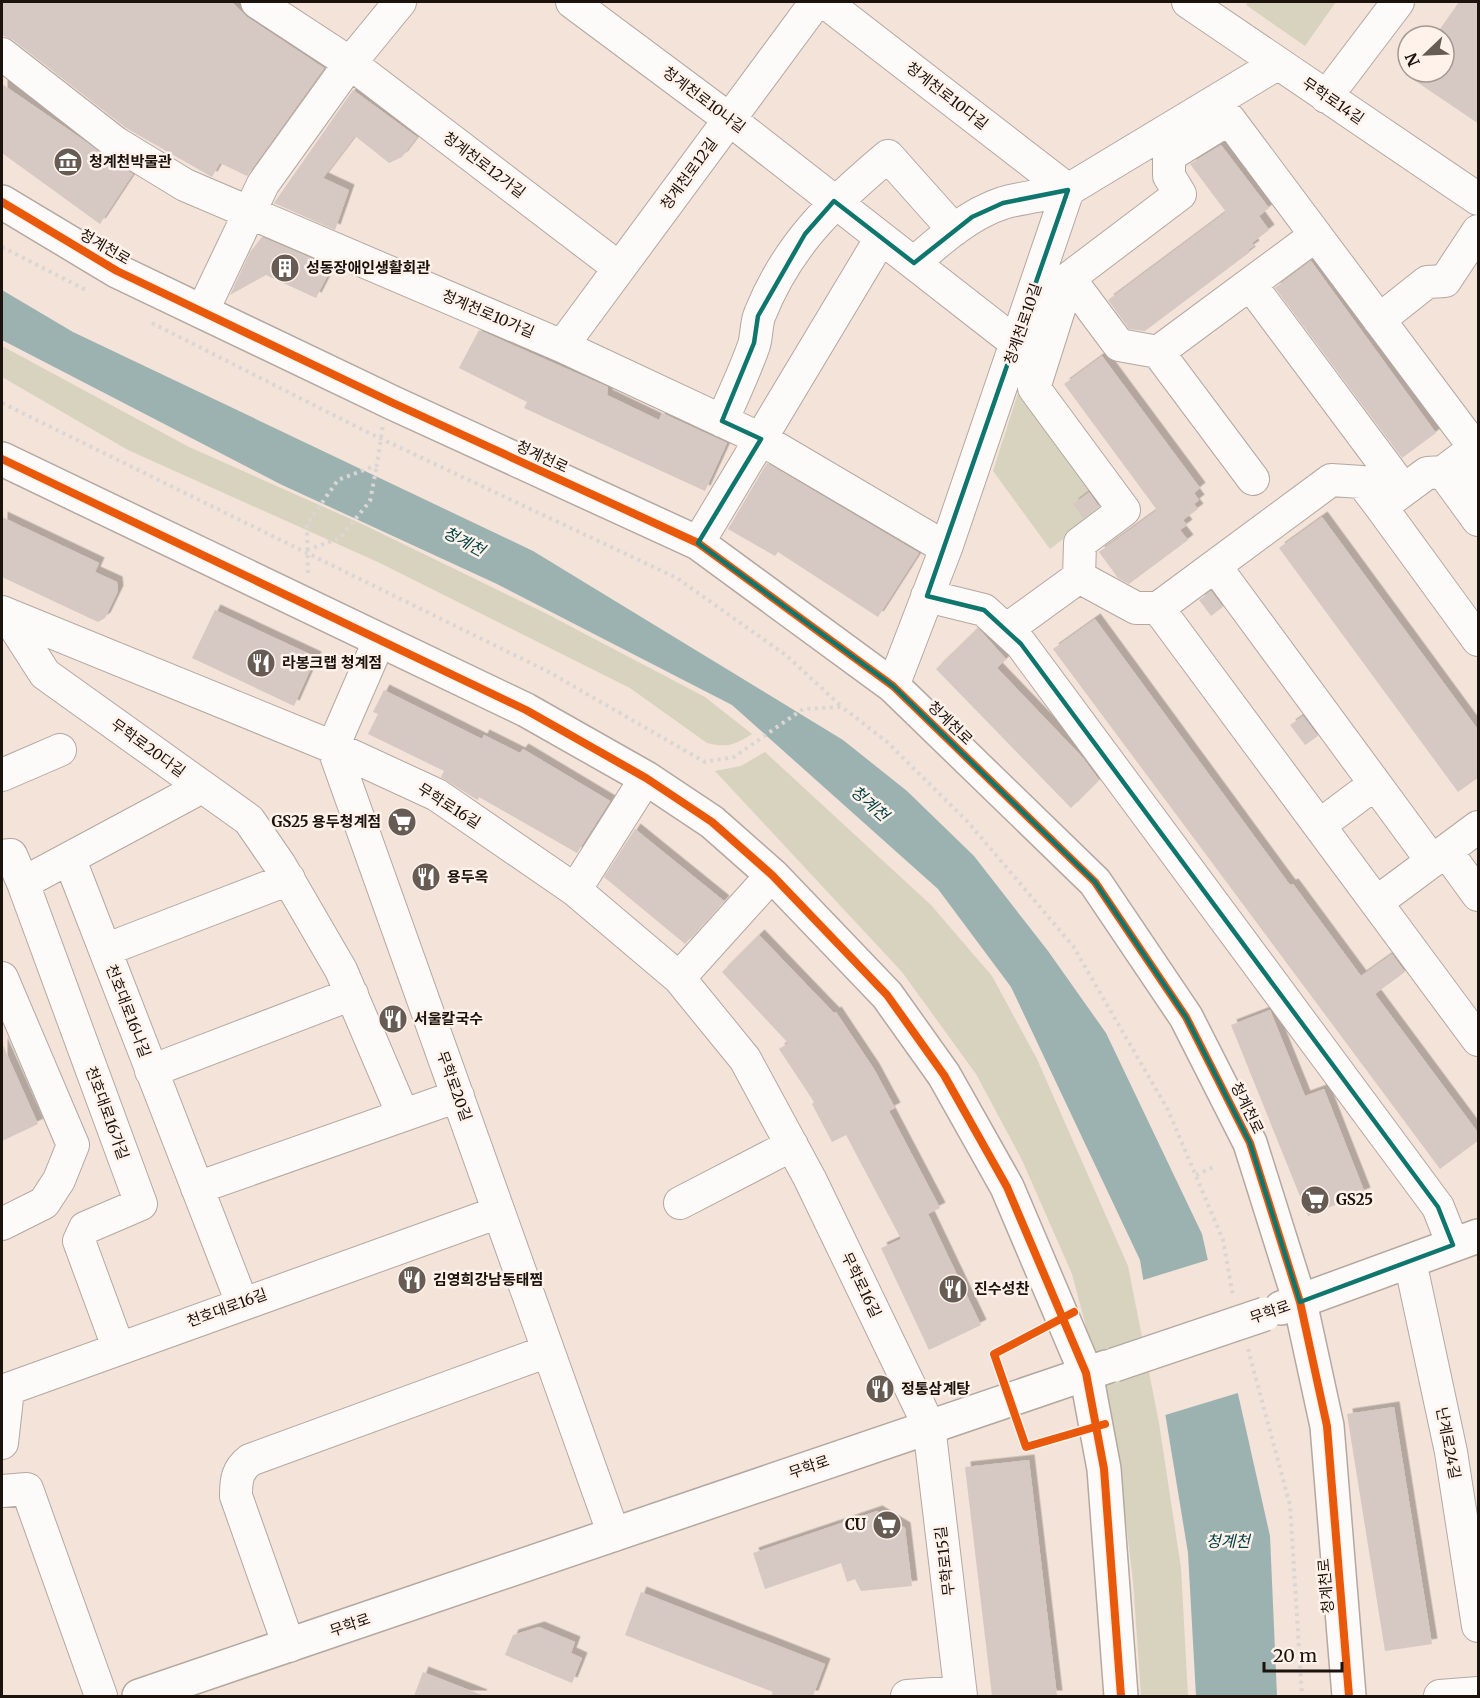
<svg xmlns="http://www.w3.org/2000/svg" width="1480" height="1698" font-family="Merriweather,'Noto Sans KR',serif">
<defs>
<filter id="shadow"><feDropShadow dx="5.5" dy="-5.5" stdDeviation="0" flood-color="#0004"/></filter>
</defs>
<rect width="100%" height="100%" fill="#f3e3d9"/>
<path fill="#d8d3be" d="M1248,2H1336L1305,46L1246,5Z
M2,346L189,447L362,524L547,614L705,697L752,734C735,745 726,748 707,743L630,688L380,563L128,450L2,377Z
M1019,390L1104,508L1050,549L993,471Z
M765,752L931,905L992,976L1037,1059L1128,1266L1159,1423L1181,1568L1188,1696H1141L1133,1581L1116,1440L1072,1274L1022,1160L976,1074L902,972L715,771L741,766Z"/>
<path fill="#9cb2b1" d="M2,290L73,332L533,551L843,740L907,791L974,856L1048,951L1106,1033L1202,1234L1270,1536L1277,1696H1196L1188,1553L1140,1260L1011,987L938,889L732,705L497,584L280,484L2,340Z"/>
<path fill="#f3e3d9" d="M1211,1259L1241,1392L1162,1416L1140,1281Z"/>
<path fill="#d6c8c2" filter="url(#shadow)" d="M2,2H232L247,17L324,68L247,176L220,163L212,177L126,128L13,40L2,35Z
M1459,2H1479V124L1408,76L1411,72H1444V36H1435Z
M2,84L133,174L100,224L2,153Z
M353,90L417,137L402,157L389,163L355,136L323,178L349,190L335,230L274,203Z
M1221,145L1269,208L1259,216L1269,230L1252,243L1254,246L1248,250L1250,252L1145,331L1129,329L1108,300L1226,212L1190,164Z
M262,237L332,267L316,298L266,275L230,295L250,252Z
M1311,261L1436,433L1402,458L1275,288Z
M479,330L608,387L607,395L659,420L662,413L727,443L705,491L524,408L527,402L459,368Z
M1102,356L1200,488L1194,493L1199,500L1194,504L1198,509L1183,520L1187,525L1180,530L1188,540L1129,584L1118,578L1099,552L1157,510L1064,384Z
M767,463L919,553L878,617L778,552L775,556L728,529Z
M1089,492L1099,506L1083,518L1073,504Z
M2,517L99,563L95,572L117,582L118,591L105,618L98,622L2,577Z
M1322,517L1479,731V777L1458,792L1279,548Z
M1211,591L1223,607L1211,616L1199,600Z
M215,610L316,657L294,706L192,658Z
M1095,619L1290,885L1293,884L1361,976L1392,954L1405,972L1375,994L1479,1134V1140L1440,1169L1053,649Z
M978,628L1006,659L997,668L1083,758L1099,780L1071,808L936,669Z
M384,690L482,739L484,735L520,753L523,749L610,801L577,853L479,797L478,800L474,798L441,777L444,771L368,734L378,714L373,712Z
M1303,716L1318,736L1305,745L1290,725Z
M635,829L724,901L685,944L604,877Z
M759,935L834,1013L836,1012L874,1069L895,1108L889,1111L940,1208L928,1214L981,1325L929,1350L881,1248L901,1239L846,1135L832,1142L812,1104L814,1102L779,1049L788,1043L722,972Z
M1270,1010L1305,1096L1324,1089L1365,1193L1308,1216L1231,1025Z
M2,1043L38,1124L2,1141Z
M1394,1407L1432,1644L1385,1651L1347,1414Z
M1029,1460L1057,1696H992L965,1467Z
M877,1511L905,1528L912,1586L861,1591L855,1579L847,1582L841,1563L765,1589L753,1553Z
M641,1592L825,1664L813,1696H771L773,1692L625,1635Z
M539,1627L575,1642L571,1653L582,1658L572,1683L505,1655L513,1635Z
M423,1672L482,1695L481,1696H414Z"/>
<g fill="none" stroke-linecap="round" stroke-linejoin="round">
<g stroke="#b4a8a1" stroke-width="34">
<path id="minor" d="M257,2L350,63L619,268
M572,2L729,119L1016,343
M825,2L1068,190
M1188,2L1478,199
M2,54L116,143L185,185L562,346L761,439L946,548
M1326,97L1398,2
M914,263C940,240 969,214 1003,203C1024,197 1047,195 1068,190
M1069,278L1119,345L1158,352L1316,235
M1250,284L1403,489
M202,312L263,184L350,63L400,2
M1379,320L1427,282L1445,281L1478,231
M562,346L816,2
M1158,352L1253,479
M722,421C733,396 745,371 754,345C757,335 756,323 760,314C788,244 832,203 888,156L954,230
M1457,491L1478,475
M1381,507L1478,640
M698,543L881,238
M1215,566L1432,861
M1079,577L1136,608H1158L1331,480L1362,482L1381,507L1427,473L1443,472
M927,596L984,610L1021,644L1438,1207L1453,1245
M1158,608L1478,1040
M2,612L333,747L437,795L575,890L679,978L745,1059L810,1179L929,1426L961,1696
M7,615L45,674L249,820L280,865L341,970L403,1115
M1006,630L1079,577L1080,543L1124,510L1034,388L1069,278L1180,194L1169,176V156L1229,119L1475,448L1443,472L1478,520
M379,641L333,747L614,1535
M893,686L946,548L1068,190L1277,64
M2,775L60,750
M1320,825L1360,795
M1446,851L1478,895
M2,856L11,855L23,883L141,1204L85,1228L79,1241L118,1347
M70,860L242,1303
M23,883L202,787
M575,890L646,778
M1377,902L1478,827
M105,950L289,879
M2,978L73,1145L59,1180L44,1203L2,1224
M679,978L772,875
M151,1071L352,994
M197,1188L458,1096
M680,1203L792,1145
M1410,1261L1451,1452L1478,1626
M2,1443L8,1389L499,1212
M2,1491L27,1489L101,1696
M289,1646L236,1496C236,1480 237,1470 250,1460L548,1351
M907,1696L960,1692
M1440,1696L1478,1693"/>
</g>
<g stroke="#b4a8a1" stroke-width="36">
<path id="major" d="M2,202L117,271L393,403L698,543L893,686L1095,882L1186,1017L1250,1143L1300,1302L1327,1426L1349,1696
M2,459L526,710L646,778L712,822L772,875L887,995L944,1075L1007,1187L1086,1373L1104,1469L1121,1696
M1281,1308L1478,1236
M139,1696L1106,1367"/>
</g>
<path stroke="#dad6d3" stroke-width="4" stroke-dasharray="3 4.5" stroke-linecap="butt" d="M2,247L86,290
M152,323L369,433L677,578L787,656L842,707
M2,403L547,671L705,762L734,757L803,709L842,707L886,741L968,822L1073,946L1168,1110L1223,1240L1233,1296
M307,550L340,538L370,501L377,465
M1196,1175L1214,1167
M1248,1349L1290,1505L1302,1696"/>
<use href="#minor" stroke="#fdfbf9" stroke-width="32"/>
<use href="#major" stroke="#fdfbf9" stroke-width="33"/>
<g stroke="#b4a8a1" stroke-width="36" stroke-linecap="butt">
<path id="major-bridge" d="M1114,1365L1265,1314"/>
</g>
<path stroke="#dad6d3" stroke-width="4" stroke-dasharray="3 4.5" stroke-linecap="butt" d="M308,573L307,524L338,480L377,465L383,424"/>
<use href="#major-bridge" stroke="#fdfbf9" stroke-width="33"/>
<g stroke="#fef2eb" stroke-width="11">
<path id="cycleway" d="M2,202L117,271L393,403L698,543L893,686L1095,882L1186,1017L1250,1143L1300,1302L1327,1426L1349,1696
M2,459L526,710L646,778L712,822L772,875L887,995L944,1075L1007,1187L1086,1373L1104,1469L1121,1696
M1074,1312L994,1354L1026,1447L1105,1424"/>
</g>
<use href="#cycleway" stroke="#e8590c" stroke-width="8"/>
</g>
<path fill="none" stroke="#0f766e" stroke-width="4.5" stroke-linejoin="round" d="M1068,190L927,596L984,610L1021,644L1438,1207L1453,1245L1300,1302L1250,1143L1186,1017L1095,882L893,686L698,543L761,439L722,421L754,343L758,316L805,234L834,201L914,263L972,217L1003,203Z"/>
<defs>
<g id="museum-disc" transform="scale(1.5)"><circle r="9.5" fill="#675c54" stroke="#fef2eb"/><path d="M0-6L6-3V-2H-6V-3ZM-5-1h2V3h-2ZM-1-1h2V3h-2ZM3-1h2V3H3ZM-6 4H6V6H-6Z" fill="#fff"/></g>
<g id="building-disc" transform="scale(1.5)"><circle r="9.5" fill="#675c54" stroke="#fef2eb"/><path d="M-4-6H4V6H1V3H-1V6H-4ZM-2.5-4.3h1.7v1.8h-1.7ZM.8-4.3h1.7v1.8H.8ZM-2.5-1h1.7V.8h-1.7ZM.8-1h1.7V.8H.8Z" fill="#fff"/></g>
<g id="restaurant-disc" transform="scale(1.5)"><circle r="9.5" fill="#675c54" stroke="#fef2eb"/><path d="M-5-6h1v4h1v-4h1v4h1v-4h1v5L-1.5 .5V6h-2V.5L-5-1ZM5-6V6H3V1.5H1.5Q1.5-4 5-6Z" fill="#fff"/></g>
<g id="supermarket-disc" transform="scale(1.5)"><circle r="9.5" fill="#675c54" stroke="#fef2eb"/><path d="M-6-5.5h2.5l.6 2H6L4.5 2H-2.5L-4.4-4H-6ZM-1.5 3.2a1.3 1.3 0 1 0 .1 0ZM3 3.2a1.3 1.3 0 1 0 .1 0Z" fill="#fff"/></g>
</defs>
<g fill-rule="evenodd">
<use href="#museum-disc" x="68" y="162"/>
<use href="#building-disc" x="285" y="268"/>
<use href="#restaurant-disc" x="261" y="663"/>
<use href="#supermarket-disc" x="402" y="822"/>
<use href="#restaurant-disc" x="426" y="877"/>
<use href="#restaurant-disc" x="393" y="1019"/>
<use href="#supermarket-disc" x="1315" y="1200"/>
<use href="#restaurant-disc" x="412" y="1280"/>
<use href="#restaurant-disc" x="953" y="1289"/>
<use href="#restaurant-disc" x="880" y="1389"/>
<use href="#supermarket-disc" x="887" y="1525"/>
</g>
<g text-anchor="middle" stroke-width="5" stroke-linejoin="round" paint-order="stroke">
<g font-size="15" fill="#1c130c" stroke="#fef2eb">
<text transform="translate(947 96) rotate(38)" y="5">청계천로10다길</text>
<text transform="translate(704 100) rotate(37)" y="5">청계천로10나길</text>
<text transform="translate(1333 101) rotate(34)" y="5">무학로14길</text>
<text transform="translate(484 165) rotate(37)" y="5">청계천로12가길</text>
<text transform="translate(689 174) rotate(-54)" y="5">청계천로12길</text>
<text transform="translate(105 247) rotate(30)" y="5">청계천로</text>
<text transform="translate(488 314) rotate(23)" y="5">청계천로10가길</text>
<text transform="translate(1023 324) rotate(-71)" y="5">청계천로10길</text>
<text transform="translate(542 457) rotate(25)" y="5">청계천로</text>
<text transform="translate(950 723) rotate(44)" y="5">청계천로</text>
<text transform="translate(148 748) rotate(36)" y="5">무학로20다길</text>
<text transform="translate(449 806) rotate(32)" y="5">무학로16길</text>
<text transform="translate(128 1011) rotate(69)" y="5">천호대로16나길</text>
<text transform="translate(454 1086) rotate(70)" y="5">무학로20길</text>
<text transform="translate(1247 1108) rotate(64)" y="5">청계천로</text>
<text transform="translate(107 1113) rotate(70)" y="5">천호대로16가길</text>
<text transform="translate(861 1285) rotate(64)" y="5">무학로16길</text>
<text transform="translate(227 1308) rotate(-20)" y="5">천호대로16길</text>
<text transform="translate(1270 1312) rotate(-19)" y="5">무학로</text>
<text transform="translate(1448 1443) rotate(79)" y="5">난계로24길</text>
<text transform="translate(809 1467) rotate(-19)" y="5">무학로</text>
<text transform="translate(945 1561) rotate(-97)" y="5">무학로15길</text>
<text transform="translate(1326 1586) rotate(-95)" y="5">청계천로</text>
<text transform="translate(350 1625) rotate(-19)" y="5">무학로</text>
</g>
<g font-size="15" font-weight="bold" fill="#1c130c" stroke="#fef2eb" text-anchor="start">
<text x="89" y="167">청계천박물관</text>
<text x="306" y="273">성동장애인생활회관</text>
<text x="282" y="668">라봉크랩 청계점</text>
<text x="381" y="827" text-anchor="end">GS25 용두청계점</text>
<text x="447" y="882">용두옥</text>
<text x="414" y="1024">서울칼국수</text>
<text x="1336" y="1205">GS25</text>
<text x="433" y="1285">김영희강남동태찜</text>
<text x="974" y="1294">진수성찬</text>
<text x="901" y="1394">정통삼계탕</text>
<text x="866" y="1530" text-anchor="end">CU</text>
</g>
<g font-size="16" font-style="italic" fill="#024246" stroke="#fef2eb">
<text transform="translate(464 541) rotate(28)" y="6">청계천</text>
<text transform="translate(870 803) rotate(41)" y="6">청계천</text>
<text x="1228" y="1547">청계천</text>
</g>
</g>
<rect width="1480" height="1698" fill="none" stroke="#1c130c" stroke-width="6"/>
<g transform="translate(1426 54) rotate(247)"><circle r="28" fill="#fef2eb" stroke="#a49992" stroke-width="1.5"/>
<path d="M0-4.5L10 22L0 15L-10 22Z" fill="#675c54"/>
<text y="-9" font-size="16" font-weight="bold" text-anchor="middle" fill="#1c130c">N</text>
</g>
<path d="M1264 1662v9h78v-9" fill="none" stroke="#1c130c" stroke-width="3"/>
<text x="1273" y="1662" font-size="18" fill="#1c130c" stroke="#fef2eb" stroke-width="4.5" paint-order="stroke">20 m</text>
</svg>
